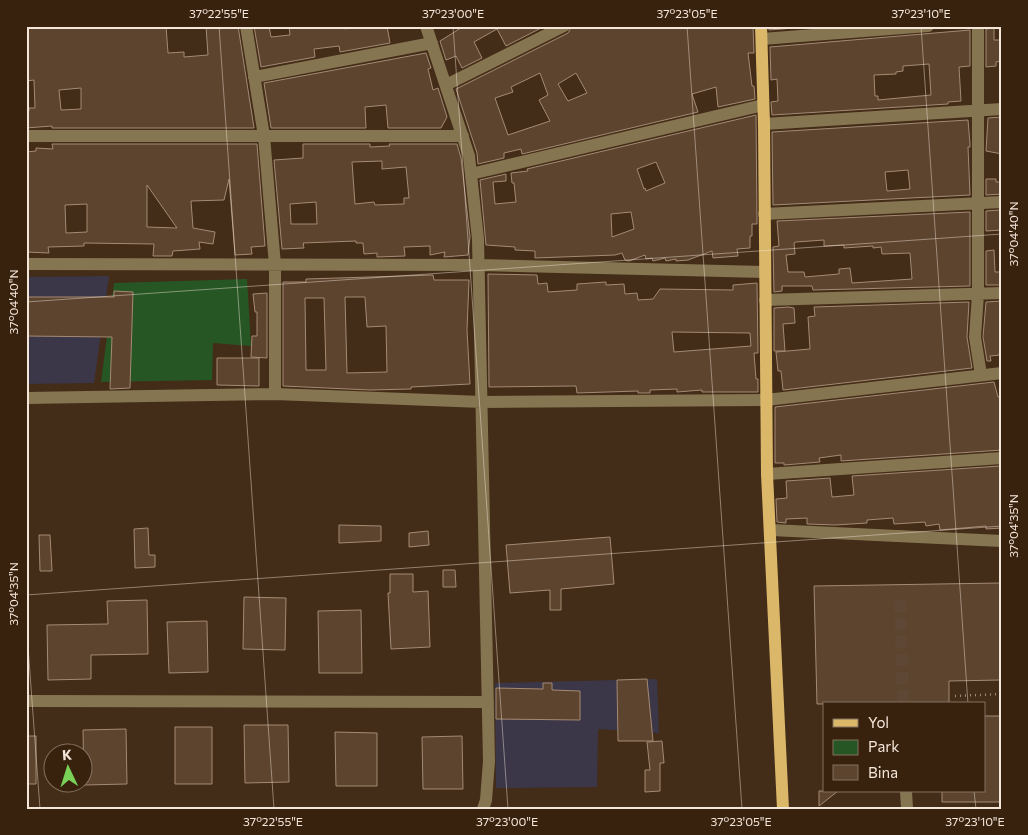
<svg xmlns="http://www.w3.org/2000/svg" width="1028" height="835" font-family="Commissioner,sans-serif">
<rect width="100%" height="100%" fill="#432c18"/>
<path fill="#3b3748" d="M109,276L94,383L26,384V277Z
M657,679L659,733L598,729L597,787L496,788L495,683Z"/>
<path fill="#275625" d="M247,279L251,346L213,343L212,380L101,382L114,283Z"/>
<path fill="#5c442f" stroke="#a58a73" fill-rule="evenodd" d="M26,26H166L168,53L184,52V57L208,55L206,26H238L254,128H52V126L26,128V111H29V108H35L34,80L26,81ZM81,88V109L61,110L59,90Z
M254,26H269L271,37L290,35L289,26H336V28L345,27V29L359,26H387L390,43L340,52L339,46L314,49L315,57L261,67Z
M464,26H545L506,46L497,29L474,42L482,58L462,68L456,56L446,60L440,41Z
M572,26H753L754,53H748L752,86H754L755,99L718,107L716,87L692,94L698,112L522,154L521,149L504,153V158L478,164L477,153L456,89L568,33ZM540,73L548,95L539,100L550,121L508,135L495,98L513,92L511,87ZM576,73L587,93L568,101L558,84Z
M769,26H821L769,30Z
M994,28V40H1002V61L996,62V66L986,67V29Z
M970,30V66L959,67L961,101L948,102V104L772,115L771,102L778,101L777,79L771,80L770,47ZM929,64L931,95L878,100V96H875L874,75L896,74V72L903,71V66Z
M426,53L431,68L428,69L433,90L438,88L447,117L441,128H388L386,105L365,107L366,128H271L264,83Z
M756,115L757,224H752V236H750V248L737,249L738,256L713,258L712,251L688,260L676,261V259L666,261L665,258L653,261L652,258L646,259L645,255L629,261L625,260L622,253L615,255L535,258V251L515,250V247L486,245L480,180L506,174V181L493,182L495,204L516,202L514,183H512L511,173L528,171L527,169ZM656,162L665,183L646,191L645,188L644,189L637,169ZM631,212L634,229L612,237L611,214Z
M1002,117V154L986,151L988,118Z
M968,120L970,144V147H968L970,195L773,205L772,132ZM908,170L910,189L887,191L885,172Z
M52,144H257L265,246L251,247L252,254L235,255L229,179L224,200L191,201L193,228L215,232L213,244L199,242L200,249L173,251L172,256H153L154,244L84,243V246L48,247L49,253L26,252V152L36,151V148L53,149ZM147,185L177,228L147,227ZM87,204V232L66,233L65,205Z
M303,144H370V147L390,146L389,144H457L461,158L470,237L468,255L444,257L445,252L430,255V246L404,247L405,256L377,257V253L364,254L363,243H356V241L303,243L304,248L282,249L274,160L303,158ZM382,161V169L406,167L409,198H404V204L375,205L374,202L355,204L352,162ZM316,202L317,224H291L290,204Z
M986,179H996V182H1002V194L986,195Z
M1000,210L1002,230L986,231V211Z
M970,212V286L813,290L812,286H782V291L774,292L773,247L779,246L777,221ZM824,240V246L844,245V248L873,246V248L881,247L882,254L910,253L912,279L852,283L850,268L839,269V274L805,277L804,272H788L786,255L795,254L794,243L796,242Z
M994,250L995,272H1002V285H986V251Z
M488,274L537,275L538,284L547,283L548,292L577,290V284L606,282V285L624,284L625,294L637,293L638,300L653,299L660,289L733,290V285L757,283L758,353H754L756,379H758V392H702V390L677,392V389L650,390V393H638V391L577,393L576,386L489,387ZM672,332L750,333L751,346L674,352Z
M433,275L434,280H469L467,330L470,384L411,387V389L370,390L283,386V282H306V279ZM345,297H365L367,327L386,326L387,372L347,373ZM305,298H324L326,370H306Z
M114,291L133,292L130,388L110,389L112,337L26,336V297H114Z
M267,293V358L251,357L252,336H257V312H255L253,294Z
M1002,301V352L999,353L1000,355L990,356L991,361H987L983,337L986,302Z
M969,302L967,337L972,368L783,390L781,371H778L776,352L810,349L808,317L815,316L814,307Z
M788,307L794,308L795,323L783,324L785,351H774V308Z
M217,358H259V386L217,385Z
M994,382L998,397L1002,396V450L841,461V455L819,458L820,462L784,465V463H775V407Z
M1000,466L1002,528L986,529V526L940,530L939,524L926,526L925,522L894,524L893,518L867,520V523L835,525L807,524V518L786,519V523L777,522L776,499L787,498L786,481L830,478L832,497L854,495L852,476Z
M339,525L381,526V541L339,543Z
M148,528L149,555H155V567L135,568L134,529Z
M428,531L429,545L409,547V533Z
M39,535H50L52,571H40Z
M610,537L614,584L561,589V610H550V590L510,593L506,545Z
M443,570H455L456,587H443Z
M390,574H413V592L428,591L430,647L391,649L388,593H390Z
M1000,583L1001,680L949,681V704H817L814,586Z
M244,597L286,598L285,650L243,649Z
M147,600L148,654L91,655V679L48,680L47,625L108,624L107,601Z
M361,610L362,673H319L318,611Z
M207,621L208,672L169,673L167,622Z
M647,679L653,741H618L617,680Z
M543,683H552V690L580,691V720L496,719V688L543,689Z
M984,716H1002V802H942V791H984Z
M244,725H288L289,782L245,783Z
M175,727H212V784H175Z
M126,729L127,784L84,785L83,730Z
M335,732L377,733V786H336Z
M26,736H36V784H26Z
M462,736L463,789H423L422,737Z
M662,741L664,763H660V791L645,792V770H650L647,742Z
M819,791H838L819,806Z"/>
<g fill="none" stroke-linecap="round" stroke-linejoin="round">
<path stroke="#5e4835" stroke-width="12" stroke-dasharray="12 6" stroke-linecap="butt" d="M900,600L903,704"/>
<path stroke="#9e8b7b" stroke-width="2.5" stroke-dasharray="1 4" stroke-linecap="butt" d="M955,696L1002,694"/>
<path stroke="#867551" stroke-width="12" d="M246,26L264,136L275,265V394
M426,26L469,156L478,239L489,761L486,800L483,809
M978,26V294L975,337L981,375
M762,39L928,26
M254,77L432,43
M446,85L564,26
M764,124L1002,109
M26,136H463
M471,174L763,105
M764,214L1002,202
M26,264L479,265L765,272
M765,300L1002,293
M26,398L275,394L482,402L766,400L1002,373
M767,474L1002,458
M771,530L1002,541
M26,701L488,702
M906,791L907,809"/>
<path stroke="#dbb869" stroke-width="12" d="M761,26L764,124L767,474L783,809"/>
</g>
<path fill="none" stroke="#f5e6da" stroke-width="1" stroke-opacity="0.45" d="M219,26L274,809M453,26L508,809M687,26L742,809M921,26L968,704M26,302L1002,234M26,595L1002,526M26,619L40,809M974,791L976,809"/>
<rect width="1028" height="835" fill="none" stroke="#38220e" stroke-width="55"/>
<rect x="823" y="702" width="162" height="90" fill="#38220e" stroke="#847060"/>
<rect x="833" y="719" width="25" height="8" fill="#dbb869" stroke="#847060"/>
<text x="868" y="728" font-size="15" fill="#f5e6da">Yol</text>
<rect x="833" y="740" width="25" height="15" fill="#275625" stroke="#847060"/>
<text x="868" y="752" font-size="15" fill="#f5e6da">Park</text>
<rect x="833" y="765" width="25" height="15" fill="#5c442f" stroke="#847060"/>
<text x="868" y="778" font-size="15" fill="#f5e6da">Bina</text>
<g transform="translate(68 768) rotate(356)"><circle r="24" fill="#38220e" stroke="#847060"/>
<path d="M0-4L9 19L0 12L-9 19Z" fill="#79d157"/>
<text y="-8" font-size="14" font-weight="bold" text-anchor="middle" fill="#f5e6da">K</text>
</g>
<rect x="28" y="28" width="972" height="780" fill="none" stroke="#f5e6da" stroke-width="2"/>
<g font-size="12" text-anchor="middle" fill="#f5e6da">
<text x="219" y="18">37°22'55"E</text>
<text x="453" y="18">37°23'00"E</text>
<text x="687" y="18">37°23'05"E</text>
<text x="921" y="18">37°23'10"E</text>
<text transform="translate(1014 234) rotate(-90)" y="4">37°04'40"N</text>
<text transform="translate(14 302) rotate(-90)" y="4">37°04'40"N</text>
<text transform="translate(1014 526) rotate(-90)" y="4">37°04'35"N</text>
<text transform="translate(14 594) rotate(-90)" y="4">37°04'35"N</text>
<text x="273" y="826">37°22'55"E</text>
<text x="507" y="826">37°23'00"E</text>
<text x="741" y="826">37°23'05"E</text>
<text x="975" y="826">37°23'10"E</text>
</g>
</svg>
